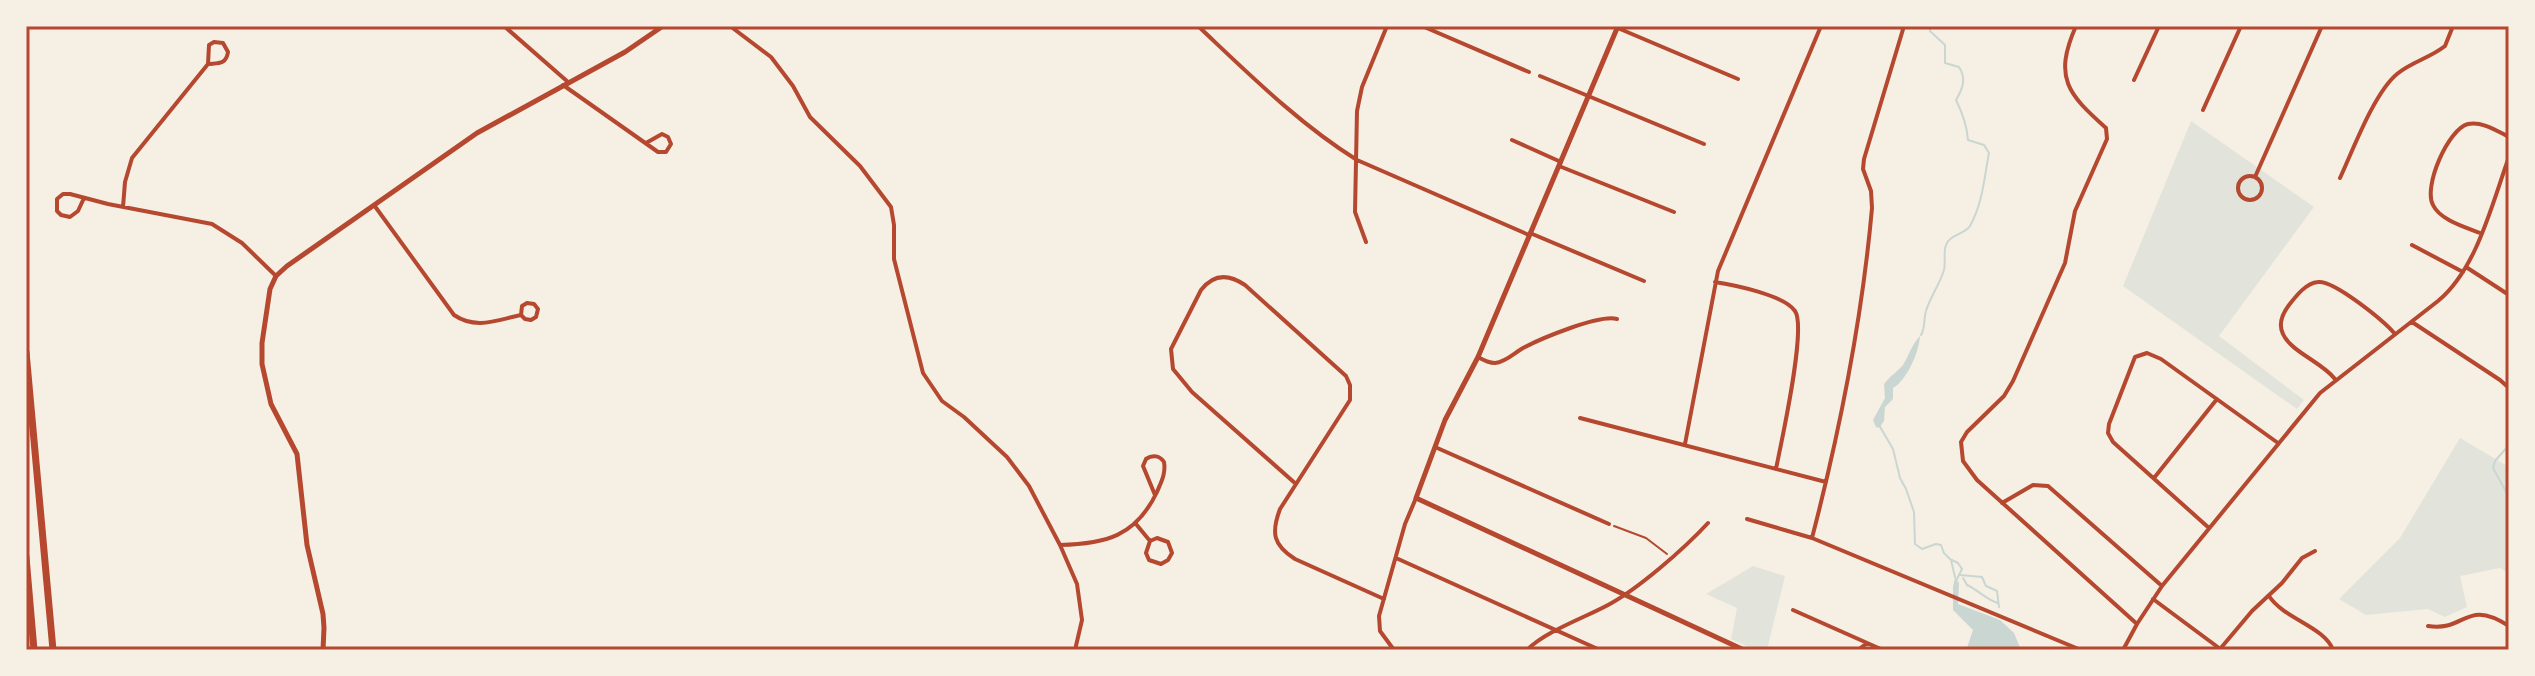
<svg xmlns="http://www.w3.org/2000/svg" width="2535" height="676" font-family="'Roboto Serif',serif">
<rect width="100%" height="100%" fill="#f6efe4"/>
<path fill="#e2e4dc" d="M2191,121L2314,207L2219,336L2304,400L2297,409L2123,286Z
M2460,438L2509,467V573L2500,568L2460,576L2467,607L2445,617L2428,609L2366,615L2339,599L2400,538Z
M1753,566L1785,576L1767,650H1755L1731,639L1737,608L1706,594Z"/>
<path fill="#c9d6d2" d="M1920,336C1919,352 1907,380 1893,388V399L1885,407L1884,421L1879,428L1876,427L1873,420L1885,398L1884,384C1890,376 1897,372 1903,365C1909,355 1912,344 1920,336Z
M1955,577L1959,583L1958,604L2000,620L2014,633L2021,650H1978L1967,648L1973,630L1953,610V587Z"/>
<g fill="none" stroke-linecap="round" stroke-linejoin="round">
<path stroke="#c9d6d2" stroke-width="2" d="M1921,335C1926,326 1923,320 1926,311C1930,297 1940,284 1944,270C1946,262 1943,253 1946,245C1950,234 1964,235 1970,226C1983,202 1984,179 1989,153L1984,145L1968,140C1967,127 1962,112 1956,100C1962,90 1967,79 1959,67L1945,63V45L1930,31V26
M1879,425L1893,449L1900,478L1906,489L1914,512L1915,544L1922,549L1936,544L1941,545L1944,553L1951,560L1955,577
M2509,445L2495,461L2493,468L2509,497
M1952,560L1958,563L1962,569L1957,579
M1960,575L1982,577L1986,586L1997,591L1999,607
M1963,578L1967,585C1978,590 1987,600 1998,603"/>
<path stroke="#b5482f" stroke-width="2" d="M1614,526L1646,538L1667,554"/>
<path stroke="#b5482f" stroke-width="4" d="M504,26L568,82
M730,26L771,57L793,86L810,117L860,166L891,207L894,225V259L923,373L942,401L964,417L1007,457L1029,486L1060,545L1077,584L1082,620L1075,650
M1198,26C1248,73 1299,124 1357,160L1529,235
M1422,26L1529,72
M1613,26L1738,79
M2076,26C2053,78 2068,94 2106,128L2107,139L2075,211L2065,263L2013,381L2004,396L1967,432L1961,442L1963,461L1977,480L2137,624
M1540,76L1704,144
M2134,80L2159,26
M563,85L658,152H666L671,144L668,137L662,134L646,143
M2203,110L2241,26
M1512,140L1561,162
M1559,166L1674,212
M2238 188a12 12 0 1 1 24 0a12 12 0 1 1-24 0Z
M2255,177L2322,26
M2340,178C2353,150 2374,93 2397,74C2411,62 2430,58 2445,46L2453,26
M84,198L78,211L70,217L61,215L57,211V199L63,194H70L108,204L212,224L242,243L276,276
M374,205L454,315C476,330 497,320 521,315L525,319L531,320L536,317L538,309L534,304L527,303L522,306L521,315
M123,207L125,182L132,158L208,64C218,63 226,65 228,52L223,43L214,42L209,45L208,64
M1530,233L1644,281
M2480,233C2465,227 2440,220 2433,205C2423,187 2448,129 2468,124C2482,121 2497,131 2509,137
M1366,242L1355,212L1357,111L1362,87L1387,26
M2412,245L2463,272
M2466,267L2509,295
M1715,282C1734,285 1784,295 1795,311C1807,328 1781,443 1776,469
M2412,322L2500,380L2509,388
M1478,357C1483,360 1489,363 1495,363C1506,362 1514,353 1523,348C1540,339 1599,314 1617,319
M2335,379C2322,362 2291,352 2283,334C2278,324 2283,313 2289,305C2296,296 2306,283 2318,282C2334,280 2384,321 2395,334
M1580,418L1826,482
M1685,444L1718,271L1821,26
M1435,447L1609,524
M2154,478L2217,399
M1296,484L1192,392L1173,369L1171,349L1201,290C1214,273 1229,274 1245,285L1346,376L1350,385V400L1280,509C1271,533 1273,545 1295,559L1384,599
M2002,503L2033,485L2048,486L2162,586
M1747,519L1812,538L2081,650
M1136,524L1150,541L1146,553L1149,560L1161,564L1168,560L1172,553L1168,542L1157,538L1150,541
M2209,528L2113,442L2108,433L2109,424L2135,357L2147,353L2161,359L2278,443
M1812,538C1840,430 1862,320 1872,208L1871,191L1863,169L1864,159L1904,26
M1060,545C1106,544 1136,536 1157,492C1161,482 1166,474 1164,462C1160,456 1153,454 1146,459L1143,466L1155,495
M1396,558L1600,650
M2269,596C2284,619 2325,627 2333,650
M2153,599L2219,648
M1793,610L1883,650
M2428,626C2466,632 2465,598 2509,626
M2220,649L2252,611L2282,583L2302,558L2315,551
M1394,650L1380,631L1379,616L1405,524L1416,498
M1527,650C1546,631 1584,618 1608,605C1638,589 1684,549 1708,523
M1858,650L1867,643
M2123,650L2137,624L2162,586L2320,393L2438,301C2477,269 2492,203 2509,157"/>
<path stroke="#b5482f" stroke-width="5" d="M1618,26L1478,357L1445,420L1416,498L1744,650
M323,650L324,628L323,614L307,545L297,454L271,404L262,364V343L270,289L276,276L287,266L477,133L625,52L663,26"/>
<path stroke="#b5482f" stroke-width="7" d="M26,352L53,650
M26,557L34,650"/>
</g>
<rect width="2535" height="676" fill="none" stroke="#f6efe4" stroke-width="56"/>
<rect x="28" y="28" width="2479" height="620" fill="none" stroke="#b5482f" stroke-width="3"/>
</svg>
